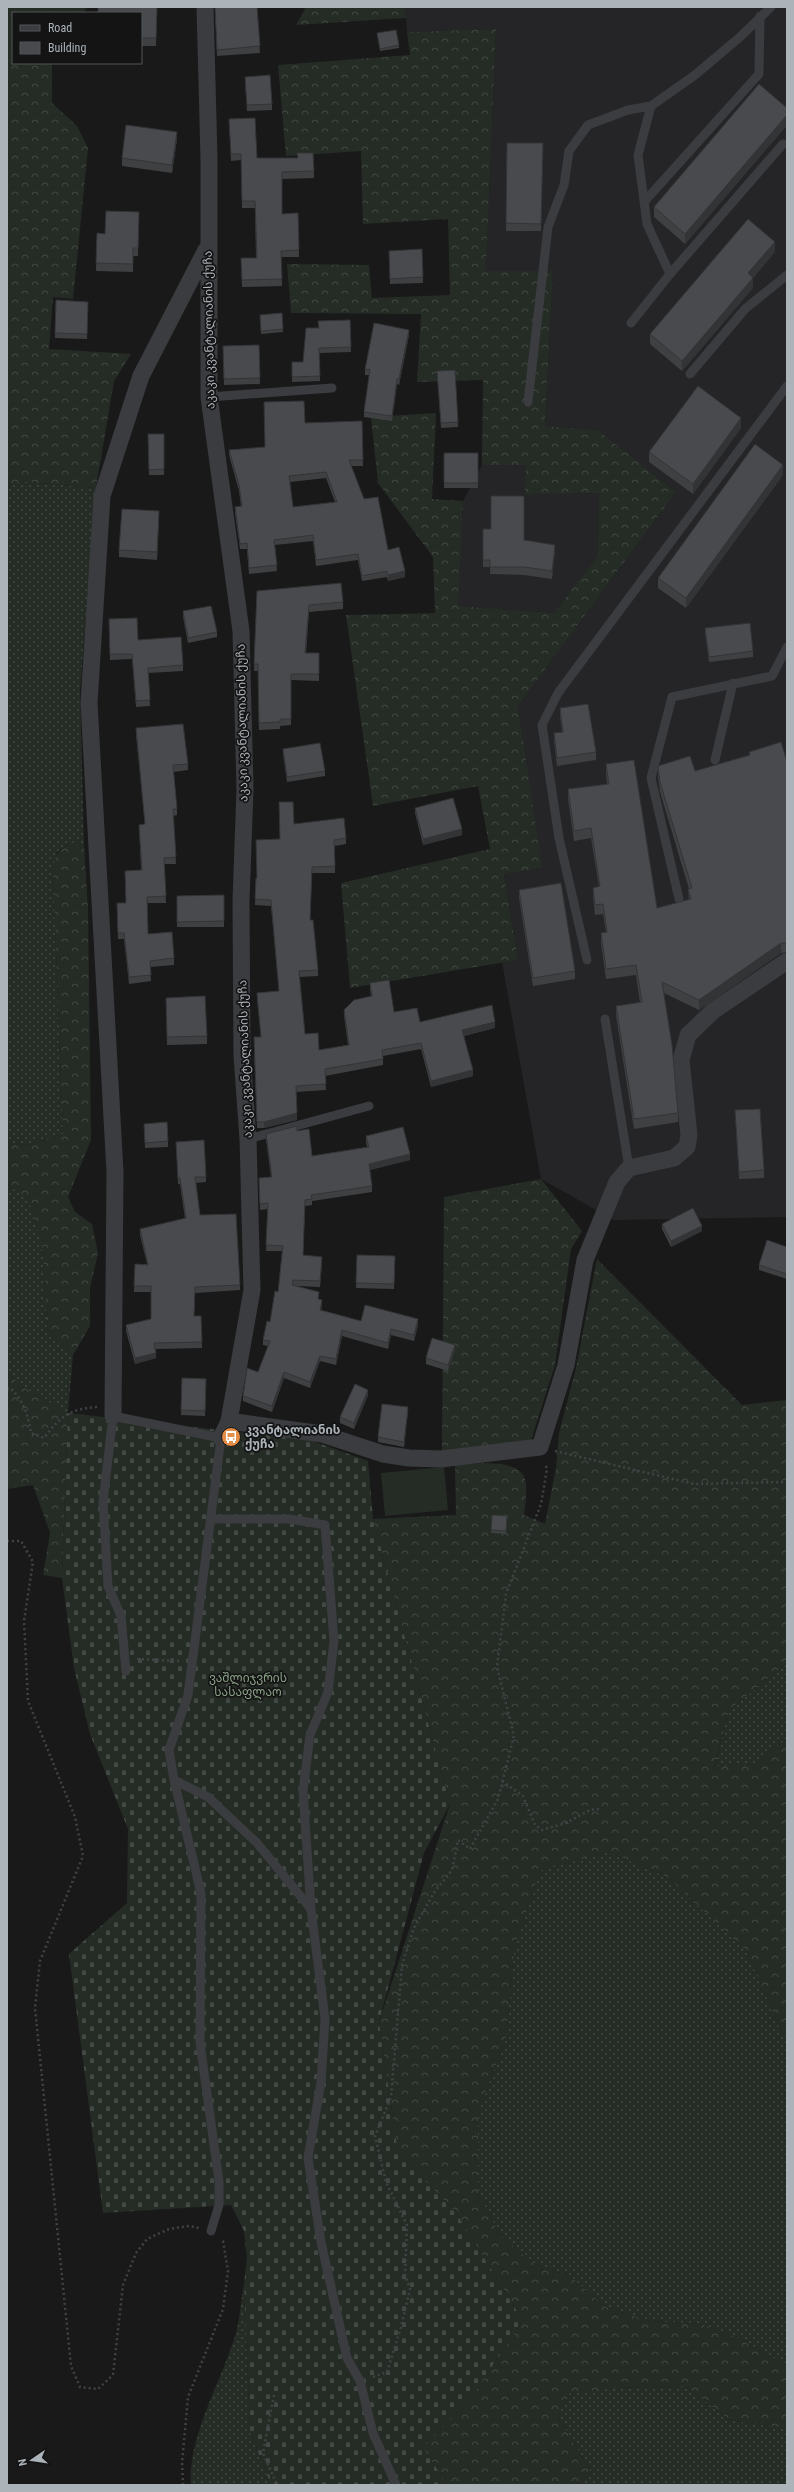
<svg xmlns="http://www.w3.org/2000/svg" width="794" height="2492" font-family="'Roboto Condensed','Noto Sans Georgian',sans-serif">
<defs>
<pattern id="grass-dots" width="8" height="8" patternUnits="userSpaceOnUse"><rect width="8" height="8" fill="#252c25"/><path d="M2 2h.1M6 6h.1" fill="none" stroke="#424843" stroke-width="1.8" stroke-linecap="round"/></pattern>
<pattern id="forest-crowns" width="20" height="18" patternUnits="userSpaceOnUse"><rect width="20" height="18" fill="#252c25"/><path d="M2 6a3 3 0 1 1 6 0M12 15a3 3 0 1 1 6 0" fill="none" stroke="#424843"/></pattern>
<pattern id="cemetery-stones" width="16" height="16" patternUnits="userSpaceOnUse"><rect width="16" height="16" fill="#252c25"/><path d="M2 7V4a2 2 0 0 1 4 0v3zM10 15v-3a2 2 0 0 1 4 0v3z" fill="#424843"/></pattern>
</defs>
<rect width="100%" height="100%" fill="#19191a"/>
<path fill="#252527" d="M405,7H787V1217L614,1220L541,1179L502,962L518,960L504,874L541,868L518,706L676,492L598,430L545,426L553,272L486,271L496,29L407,32Z
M482,465H526V495L599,493L598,555L554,613L457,606L463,501Z"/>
<path fill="url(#grass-dots)" d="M15,481L96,488L80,691L84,845L72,841L56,853L53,872L63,1134L27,1145L7,1142V489Z
M7,1185L28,1197L42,1243L48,1335L73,1355L68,1413L23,1387L7,1372Z
M787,1663V1738L758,1764L715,1767L729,1710Z
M609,1852L669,1878L747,1952L783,2036L787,2038V2366L737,2337L701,2324L650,2321L606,2307L571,2277L535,2264L500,2235L478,2193V2112L506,2039L514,1949L540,1870Z
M244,2284L250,2432L271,2485H191C187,2438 223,2378 236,2333C240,2318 241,2300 244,2284Z
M685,2386L730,2420L787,2429V2485H577L590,2470L558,2417L566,2393L615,2388Z"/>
<path fill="url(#forest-crowns)" d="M7,7H88L83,13H13V63H52V103L77,126L88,148L73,299L53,297L49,349L131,354L114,381L96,488L15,481L7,489Z
M306,7H405L406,18L296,25Z
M496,29L486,271H553L545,426L598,430L676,492L518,706L542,868L504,874L518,960L350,988L341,883L490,849L478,786L373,806L346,615L435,613L433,557L378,483L371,417L436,413L432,499L463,501L458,606L554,613L598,555L599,493L525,495L526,465H482L483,380L417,382L421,314L291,313L287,264L369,265L372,298L450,295L448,219L363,224L361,151L286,156L278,65L410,55L407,32Z
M72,841L84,845L88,909L91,1140L68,1197L75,1212L92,1224L98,1253L90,1288V1326L73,1355L48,1335L42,1243L28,1198L7,1185V1142L27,1145L63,1134L53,872L56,854Z
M541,1179L582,1231L571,1249L555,1365L531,1440L442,1453L444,1197Z
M597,1259L742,1405L787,1400V1663L729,1710L715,1766L758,1764L787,1738V2038L783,2036L747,1952L669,1878L609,1852L540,1870L514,1949L506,2039L478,2112V2193L500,2235L535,2264L571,2277L606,2307L650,2321L701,2324L737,2337L787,2366V2429L730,2420L685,2386L615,2388L566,2394L558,2417L590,2470L577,2485H447L422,2447L456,2414L475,2391L523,2321L457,2214L398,2152L379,2022L450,1804L373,1519L456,1515L455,1465C474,1464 524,1456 526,1484C527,1494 525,1505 524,1515L545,1524L556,1468L559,1433L576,1368Z
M7,1372L23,1387L68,1413L62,1578L43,1575L50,1533L33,1485L7,1489Z"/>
<path fill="url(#cemetery-stones)" d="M68,1413L310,1440L368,1461L373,1519L450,1804L424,1853L379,2022L398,2152L457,2214L523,2321L475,2391L456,2414L423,2447L447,2485H271L250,2432L244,2284L247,2258L244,2231L231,2205L103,2213L69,1954L127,1903L128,1829L90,1734L74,1668L62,1578Z"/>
<path fill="#252c25" d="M444,1467L448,1510L385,1516L381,1473Z"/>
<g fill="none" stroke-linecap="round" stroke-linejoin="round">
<path stroke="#404346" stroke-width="2.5" stroke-dasharray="2 3" stroke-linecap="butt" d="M7,1389L10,1388C24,1400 28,1416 31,1433L44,1438C60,1417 69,1409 97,1407
M555,1451L694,1484L787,1482
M7,1541H21L33,1562L24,1621L28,1701L75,1817L83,1856L40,1961L35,2008L71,2366L80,2387L98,2389L113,2375L123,2285L136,2253L147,2239L169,2229L189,2226L199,2228
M137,1659L180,1661
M502,1781L523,1796L535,1825L542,1830L566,1823L590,1810L600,1809
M373,2377L387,2372L401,2327L410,2289L405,2275L407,2225L386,2182L375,2136L391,2097L402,1965L414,1928L435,1891L452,1870L458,1840L470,1849L498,1799L514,1736L497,1667L506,1594L541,1504L547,1469L545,1463
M274,2395L263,2453L277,2485
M183,2485L182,2463L188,2397L223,2309L228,2271L223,2241L221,2239"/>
<path stroke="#3a3c3f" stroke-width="9" d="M651,106L638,155L647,224L670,274
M644,202L759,74L760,16
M631,323L670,274L783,144
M690,374L745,309L787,275
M209,397L332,388
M528,402L548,227L564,185L569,151L588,125L628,110L651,106L695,75L740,37L771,7
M715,760L733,683
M679,899L651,778L672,697L772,676L787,647
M587,960L559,838L542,725L558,693L787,386
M605,1019L629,1168
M248,1139L369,1106
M212,1519H290L325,1525L334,1641L328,1692L310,1735L303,1791L311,1909L325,2019L321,2082L308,2158L321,2242L347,2358L360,2381L373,2433L396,2485
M126,1671L121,1616L108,1586L103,1502L113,1416L221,1438L188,1695L169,1750L174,1780L201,1893L200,2043L219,2181V2205L211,2231
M174,1780L208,1797L257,1843L311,1909"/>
<path stroke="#3a3c3f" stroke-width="17" d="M205,7L209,158V397L241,631L245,789L241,901L242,1056L248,1139L252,1290L229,1421L221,1438
M113,1416L115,1172L89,703L102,496L141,376L206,250
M229,1421L322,1434L383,1454L409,1458L441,1459L540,1447L566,1365L585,1260L617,1182L629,1168L674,1158L687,1147L689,1135L681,1060L688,1035L713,1011L787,961"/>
</g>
<path fill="#3e4042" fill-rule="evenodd" d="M157,7L156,46H141V13Z
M215,7H257L260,53L217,56Z
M377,33L399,45V48L380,51Z
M245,82L272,104V110L247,111Z
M787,108V125L685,244L654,217V207Z
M229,119L257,158L314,171V178L282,179V214L298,213L299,257H281L282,286L242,287L241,258H256L255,208H242L241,160L231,161Z
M177,139L172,173L122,166V158Z
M507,143H543L541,231H506Z
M139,212L138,256H133V272L96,271L97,233L105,234Z
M775,252L753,278V288L682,371L650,344V334Z
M389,256L423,277V283L390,284Z
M56,300L88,302L87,339L55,338Z
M282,313L283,332L261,334L260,315Z
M350,320L351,352L319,353L320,381L292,382V362H303L318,328Z
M409,335L399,385L397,384L392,421L364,417V412L370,375H365V370Z
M259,345L260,384L224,385L223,346Z
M437,371L458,422V427L441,428Z
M362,421L363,466H351L364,499L388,550L405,577L388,581L387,577L362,581L358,560L316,566L313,541L275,545L277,571L249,574L247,549H240L235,513V507L241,506L239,491L229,455V450L265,447L305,423ZM326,478L335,502L293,507L290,482Z
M741,428L693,494L649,462V452Z
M148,434H164V475H149Z
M444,453H478V488H444Z
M783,475L686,608L658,588V578Z
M159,519L157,560L119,557V550Z
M483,529L524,540L555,552L552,579L524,575L490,574V567H483Z
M257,591L343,602V609L309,612L306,653H319V681L291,680V725L280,726V729L259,730L258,671H254Z
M183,611L217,632V637L188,643L183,617Z
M109,619L138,640L183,665V671L148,673L150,706L136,707L132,659L110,660Z
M705,628L753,651V657L709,662L705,634Z
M560,708L596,752V760L557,766L554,741V733L562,732L560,716Z
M136,728L188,764V770L173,772L177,809V815L173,816L176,864H164L166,903H147L148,934L174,958V965L150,967L151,981L129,984L124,939H118L117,909L126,903L141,870L139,825L145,824L136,735Z
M283,749L325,771V776L287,782L283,754Z
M749,752L787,762V952L781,953L699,1010L664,993L678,1113V1122L634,1129L616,1016V1006L640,1003L636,975L606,979L601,943V933L606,932L603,914L595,915L593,897V888L599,887L591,838L574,841L568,799V789L607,784L606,774V764L657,908L689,900L688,889H689L660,792L658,776V766L695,771L749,755Z
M415,808L462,835L423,845L415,813Z
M294,824L346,838V844L335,846V873H312L310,920L318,970V976L299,977L305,1034L319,1050L348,1045L344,1016V1010L371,996L370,989V983L394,1012L420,1022L495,1028L464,1036L473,1076L431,1087L421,1049L383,1056V1065L325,1076L326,1090L296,1092L297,1120L264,1128H257L254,1044L261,1037L257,999V993L279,991L271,906L255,905L256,878H257L280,839Z
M519,890L575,971V979L533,986L519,898Z
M224,895V927H177V896Z
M166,998L207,1036V1044L167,1045Z
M735,1110L764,1170V1178L739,1179Z
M144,1124L168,1141V1147L145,1148Z
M297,1131L312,1156L367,1147L366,1142V1136L410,1160L370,1170L372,1186V1192L312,1201V1205L305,1206L303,1255L322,1263L320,1287L297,1286L319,1299L322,1306L321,1310L361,1321L418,1325L414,1341L391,1335L388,1349L342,1336L336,1365L320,1361L310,1388L284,1378L272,1412L243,1401V1396L258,1372L268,1346L263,1345V1340L270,1322L278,1292L282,1251H266L268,1209L260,1210L259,1178L271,1177L266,1140V1134Z
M176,1142L206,1177V1182L196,1183L200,1215L240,1285V1290L195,1293L194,1316H201L202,1348L156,1349V1358L135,1364L126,1331V1325L151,1319V1292H134L135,1264H147L140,1235V1229L185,1219L180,1184H178Z
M662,1224L702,1231L671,1247L662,1229Z
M787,1247V1279L759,1270V1265Z
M357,1255L395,1256L394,1289L356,1288Z
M455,1350L448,1371L426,1364V1358Z
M182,1378L206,1379L205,1416L181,1415Z
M368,1395L354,1429L340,1423V1417Z
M408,1412L404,1447L378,1442V1437Z
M492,1515L507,1516L506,1534L491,1533Z"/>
<path fill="#323436" d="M787,115V125L685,244V234Z
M177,132V139L172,173V165Z
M775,242V252L753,278V288L682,371V361L748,273Z
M409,330V335L399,385V379Z
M397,379V384L392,421V416Z
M741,418V428L693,494V484Z
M783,465V475L686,608V598Z
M159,511V519L157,560V552Z
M555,545V552L552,579V571Z
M405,571V577L388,581V575Z
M309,605V612L305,659V653Z
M462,829V835L423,845V839Z
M781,943V953L699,1010V1000Z
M495,1022V1028L462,1036V1030Z
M473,1070V1076L431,1087V1081Z
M297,1113V1120L264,1128V1122Z
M410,1154V1160L369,1170V1164Z
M702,1226V1231L671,1247V1241Z
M322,1257V1263L320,1287V1281Z
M322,1300V1306L320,1316V1310Z
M418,1319V1325L414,1341V1335Z
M391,1329V1335L388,1349V1343Z
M342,1330V1336L336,1365V1359Z
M455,1345V1350L448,1371V1365Z
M156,1353V1358L135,1364V1358Z
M320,1356V1361L310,1388V1382Z
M284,1372V1378L272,1412V1406Z
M368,1390V1395L354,1429V1423Z
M408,1407V1412L404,1447V1442Z"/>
<path fill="#484a4d" stroke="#323436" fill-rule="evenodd" d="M98,7H157L156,38H141V13H98Z
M215,7H257L260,46L217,50Z
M396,30L399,45L380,49L377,33Z
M270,75L272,104L247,105L245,77Z
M759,84L787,108V115L685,234L654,207Z
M255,118L257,158H298L297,153H313L314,171L282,172V214L298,213L299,250L281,251L282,279L242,280L241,258H257L255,201H242L241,154H231L229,119Z
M126,125L177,132L172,165L122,158Z
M507,143H543L541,224L506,223Z
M106,211L139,212L138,248H133V264L96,263L97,233L105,234Z
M748,219L775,242L748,273L753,278L682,361L650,334Z
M422,249L423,277L390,279L389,251Z
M56,300L88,302L87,334L55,333Z
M282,313L283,329L261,331L260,315Z
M350,320L351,347L319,348L320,376L292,377V362H303L306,328H319L318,321Z
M374,323L409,330L399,379H397L392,416L364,412L370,369L365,370Z
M259,345L260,378L224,379L223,346Z
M455,370L458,422L441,423L437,371Z
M698,386L741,418L693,484L649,452Z
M304,401L305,423L362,421L363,460H349L364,499L378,497L388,550L399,547L405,571L388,575L387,571L362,576L358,554L316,560L313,535L274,540L277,565L249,568L247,543L240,544L235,507L242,506L239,485L229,450L265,447L264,402ZM326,472L337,502L293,507L289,476Z
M148,434H164V469L149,470Z
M755,444L783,465L686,598L658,578Z
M444,453H478V483H444Z
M491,496H524V540L555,545L552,571L524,567H490V560H483V529H491Z
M122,509L159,511L157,552L119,550Z
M341,583L343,602L309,605L305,653H319V674H291V719H280V722L259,723L258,664H254L257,591Z
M211,606L217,632L188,638L183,611Z
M137,618L138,640L181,637L183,665L148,668L150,700L136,701L132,654H110L109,619Z
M750,623L753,651L709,657L705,628Z
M588,704L596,752L557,758L554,733L563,732L560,708Z
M183,724L188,764L173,765L177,809H173L176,857L164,858L166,896L147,897L148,934L172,932L174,958L150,961L151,975L129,977L124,933H118L117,903H126L125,871L142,870L139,825L145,824L136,728Z
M781,742L787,762V943H781L699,1000L662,982L672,1045L678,1113L634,1119L616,1006L642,1002L636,965L606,969L601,933L607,932L603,904L595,905L593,888L600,886L591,828L574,831L568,789L609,784L606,764L634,760L657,908L691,899L688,889L692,888L660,782L658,766L690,756L695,771L750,755L749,752Z
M320,743L325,771L287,777L283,749Z
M453,798L462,829L423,839L415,808Z
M279,802H293L294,824L344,818L346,838L334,840L335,866L312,867L310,920H313L318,970L299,971L305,1034L318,1033L319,1050L349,1045L344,1010L354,1000L372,996L370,983L389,980L394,1012L417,1008L420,1022L492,1005L495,1022L462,1030L473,1070L431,1081L421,1043L382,1050L383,1059L325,1069L326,1084L296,1086L297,1113L264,1122H257L254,1037H261L257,993L279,991L271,900L255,899L256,878H257L256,840L280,839Z
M561,883L575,971L533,978L519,890Z
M224,895V921L177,922V896Z
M205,996L207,1036L167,1037L166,998Z
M760,1109L764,1170L739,1172L735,1110Z
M167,1122L168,1141L145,1143L144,1124Z
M297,1126V1131L309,1129L312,1156L369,1147L366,1136L403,1127L410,1154L369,1164L372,1186L311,1195L312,1199L305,1200L303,1255L322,1257L320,1281L293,1280L292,1285L319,1292L318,1299L322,1300L320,1310L361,1321L365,1305L418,1319L414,1335L391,1329L388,1343L342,1330L336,1359L320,1356L310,1382L284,1372L272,1406L243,1396L247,1368L258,1372L270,1341L263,1340L267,1321L270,1322L275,1291L278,1292L283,1246L266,1245L268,1203L260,1204L259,1178L272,1177L266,1134Z
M204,1140L206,1177H195L200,1215L236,1214L240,1285L195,1287L194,1316H201L202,1342L154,1343L156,1353L135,1358L126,1325L151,1319V1286H134L135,1264L148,1265L140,1229L186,1218L180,1178H178L176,1142Z
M693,1208L702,1226L671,1241L662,1224Z
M767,1240L787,1247V1274L759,1265Z
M357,1255L395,1256L394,1284L356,1283Z
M432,1338L455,1345L448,1365L426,1358Z
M182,1378L206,1379L205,1411L181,1410Z
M355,1384L368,1390L354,1423L340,1417Z
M382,1404L408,1407L404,1442L378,1437Z
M492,1515L507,1516L506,1531L491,1530Z"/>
<defs>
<g id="bus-disc" transform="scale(1)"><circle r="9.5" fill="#e48d46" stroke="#141415"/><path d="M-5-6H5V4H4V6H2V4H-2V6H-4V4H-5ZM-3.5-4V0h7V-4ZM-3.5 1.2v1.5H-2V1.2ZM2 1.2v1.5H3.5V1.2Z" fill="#fff"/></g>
</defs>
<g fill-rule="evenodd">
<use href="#bus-disc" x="231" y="1437"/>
</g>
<g text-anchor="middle" stroke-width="3.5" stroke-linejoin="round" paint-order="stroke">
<g font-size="12" fill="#acb3b9" stroke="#141415">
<text transform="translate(209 330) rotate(-91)" y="4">აკაკი კვანტალიანის ქუჩა</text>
<text transform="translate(242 723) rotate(-91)" y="4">აკაკი კვანტალიანის ქუჩა</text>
<text transform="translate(245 1059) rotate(-92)" y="4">აკაკი კვანტალიანის ქუჩა</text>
</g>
<g font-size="12" font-weight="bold" fill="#acb3b9" stroke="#141415" text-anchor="start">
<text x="245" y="1434">კვანტალიანის<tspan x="245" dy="14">ქუჩა</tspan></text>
</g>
<g font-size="12" fill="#89a285" stroke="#141415">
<text x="248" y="1682">ვაშლიჯვრის<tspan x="248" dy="14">სასაფლაო</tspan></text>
</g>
</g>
<rect width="794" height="2492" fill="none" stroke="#acb3b9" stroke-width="16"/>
<rect x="12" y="12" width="130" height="52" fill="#141415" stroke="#515457"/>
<rect x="20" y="25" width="20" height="6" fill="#3a3c3f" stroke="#515457"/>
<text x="48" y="32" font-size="12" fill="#acb3b9">Road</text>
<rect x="20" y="42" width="20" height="12" fill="#484a4d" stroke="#515457"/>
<text x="48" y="52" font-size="12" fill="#acb3b9">Building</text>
<g transform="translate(32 2460) rotate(257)" stroke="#141415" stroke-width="3" paint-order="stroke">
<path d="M0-3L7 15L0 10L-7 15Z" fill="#acb3b9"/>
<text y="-6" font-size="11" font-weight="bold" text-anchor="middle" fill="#acb3b9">N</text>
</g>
</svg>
